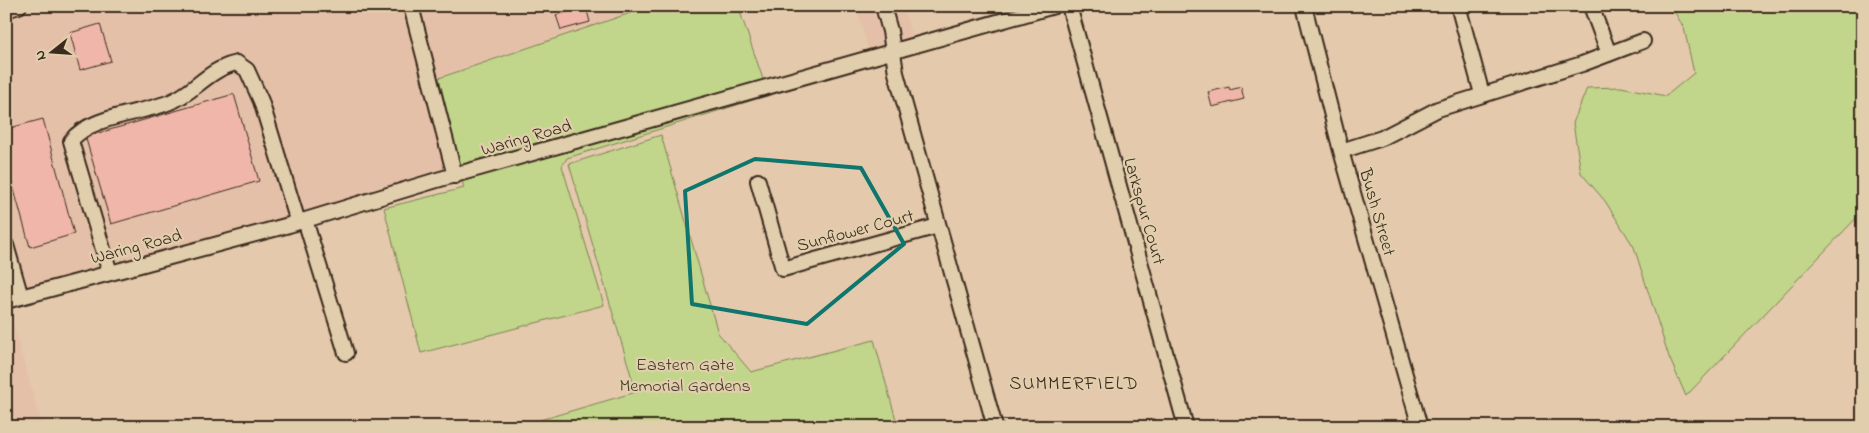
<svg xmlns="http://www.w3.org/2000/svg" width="1869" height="433" font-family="'Indie Flower',sans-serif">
<rect width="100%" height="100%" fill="#e4c9ac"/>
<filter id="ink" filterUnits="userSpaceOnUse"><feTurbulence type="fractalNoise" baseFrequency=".02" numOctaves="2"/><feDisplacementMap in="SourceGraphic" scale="10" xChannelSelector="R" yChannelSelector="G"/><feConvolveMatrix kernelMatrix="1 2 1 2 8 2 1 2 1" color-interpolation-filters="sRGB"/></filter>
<g filter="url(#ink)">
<path fill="#e5c0a8" d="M45,6H403L446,171L287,218L6,294V17Z
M419,6H651L439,78L448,120Z
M856,6H903L913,40L869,53Z
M8,307L42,425L37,427H6Z"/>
<path fill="#c1d58b" stroke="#7e8054" d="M651,6H738L764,82L460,168L439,78Z
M1671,6H1863V211L1686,396L1669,357L1634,247L1605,201L1581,173L1573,123L1587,88L1621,87L1666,96L1694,73L1684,28Z
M769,95L567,158L562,166L604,305L421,353L384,208L464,188L462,181Z
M661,135L718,333L751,372L874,340L898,427H516L636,392L569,164Z"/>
<path fill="#f0b6aa" stroke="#3b2a1e" d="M586,7L590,22L561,30L556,15Z
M100,24L111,61L80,70L70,33Z
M1229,87L1230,90L1241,87L1244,99L1212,107L1208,92Z
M234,94L259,181L111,224L86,139L92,135Z
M43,119L74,234L30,247L6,161V129Z"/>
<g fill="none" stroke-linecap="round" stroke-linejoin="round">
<g stroke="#3b2a1e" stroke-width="18">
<path id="minor" d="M411,6L455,176
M883,6L890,31L896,73L995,427
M1069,6L1186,427
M1304,6L1341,151L1420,427
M1591,6L1609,54
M1459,9L1482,94
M6,10L19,6
M1341,151L1382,138L1438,109L1582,64L1643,41
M758,181L783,269L938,226
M305,220L346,353
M6,245L21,297
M110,273L71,141C89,116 141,114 170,102C193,94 208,69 237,63L247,70L261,101L298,222
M6,301L289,225L437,180L1054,6"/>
</g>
<use href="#minor" stroke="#e1ceac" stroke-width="14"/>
</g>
</g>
<path fill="none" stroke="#0f766e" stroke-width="4" stroke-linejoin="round" d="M755,159L861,168L904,244L807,324L692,304L685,191Z"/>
<g text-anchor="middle" stroke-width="4.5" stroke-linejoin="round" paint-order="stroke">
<g font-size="18" fill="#3b2a1e" stroke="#e1ceac">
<text transform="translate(526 137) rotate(-16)" y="6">Waring Road</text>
<text transform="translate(1145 211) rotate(74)" y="6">Larkspur Court</text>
<text transform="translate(1378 212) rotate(74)" y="6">Bush Street</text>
<text transform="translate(855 230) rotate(-15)" y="6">Sunflower Court</text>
<text transform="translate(136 246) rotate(-15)" y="6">Waring Road</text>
</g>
<g font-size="18" fill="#483b29" stroke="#e1ceac">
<text x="685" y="370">Eastern Gate<tspan x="685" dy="21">Memorial Gardens</tspan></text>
</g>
<g font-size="19" letter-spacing="1" fill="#3b2a1e" stroke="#e1ceac">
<text x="1074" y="389">SUMMERFIELD</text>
</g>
</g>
<rect width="1869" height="433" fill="none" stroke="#e1ceac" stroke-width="25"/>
<rect x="12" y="12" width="1844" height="408" fill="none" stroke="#3b2a1e" stroke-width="2" filter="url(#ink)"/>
<g transform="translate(52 52) rotate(253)" stroke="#e1ceac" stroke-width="4" paint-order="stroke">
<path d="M0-4L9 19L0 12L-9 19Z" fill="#3b2a1e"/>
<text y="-8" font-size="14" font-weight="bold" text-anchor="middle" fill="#3b2a1e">N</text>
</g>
</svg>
